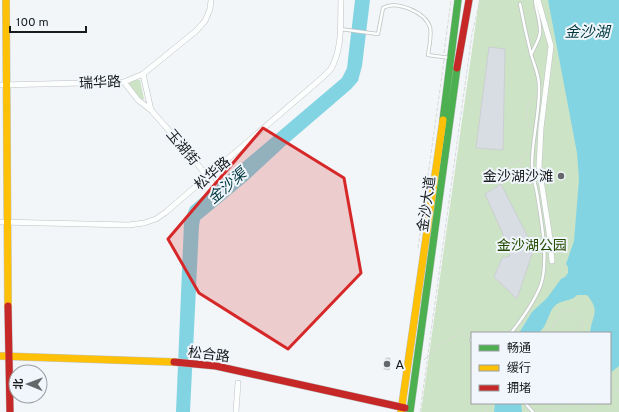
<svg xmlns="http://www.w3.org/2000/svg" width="619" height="412" font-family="Overpass,'Noto Sans SC',sans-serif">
<rect width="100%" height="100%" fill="#f3f6f8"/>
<path fill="#cde3c5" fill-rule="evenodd" d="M479,0H619V412H421ZM472,333H610V403H472Z
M135,80H140L144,99L141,100L129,85V83Z"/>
<path fill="#82d4e2" d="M355,0H370L362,66L358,81L351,89L287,144L247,181L200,220L199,226L190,412H176L184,223L190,207L342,78L347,68Z
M548,0H619V366L610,373V333H590C592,314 601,312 587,295H577C572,301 563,300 557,304C547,311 549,326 538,333H519L532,312L547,298L561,279L565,277L568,273V267L566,264L574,241L579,179L577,153Z
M495,403H521L522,412H494Z"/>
<path fill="#d7dde2" stroke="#cccfd1" d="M489,47L505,49L503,150L476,148Z
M501,184L532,245V254L517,299L494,277L502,258L510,256L506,241L485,194Z
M386,358H390L389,370L384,369Z"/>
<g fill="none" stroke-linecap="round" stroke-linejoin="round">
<g stroke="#bfc2c3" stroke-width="4">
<path id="lane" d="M340,29L378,34L383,8C396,0 425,12 430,27C432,35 429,47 428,55L450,58
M531,55C534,47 539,41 540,33C541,22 536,11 535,0
M511,333C522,319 533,304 540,287C549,265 542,224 538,200C537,188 532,177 532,164C532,139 540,112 539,86C539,74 534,65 531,54C527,38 523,20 520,4
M471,340L472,342
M525,403L533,412"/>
</g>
<g stroke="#bfc2c3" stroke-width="6">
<path id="street" d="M538,0L551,46L541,128L539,167L549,232L552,261
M143,74L151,110
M124,82L138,100L151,110L187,151L214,185
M0,85L124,82L143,74L196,31L205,21L210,9L211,0
M0,222L129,225L144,223L156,219L166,212L323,77L331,69C343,46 340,25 341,0
M236,412L238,383"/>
</g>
<g stroke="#bfc2c3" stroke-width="8">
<path id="fast" d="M443,120L458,0
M410,412L457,68"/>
</g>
<g stroke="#bfc2c3" stroke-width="8">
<path id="slow" d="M6,0L8,306
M0,356L174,362
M401,412L443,120"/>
</g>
<g stroke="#bfc2c3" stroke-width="8">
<path id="jam" d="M457,68L469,0
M8,306L10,412
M174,362L216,366L405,408"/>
</g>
<path stroke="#d8d9d9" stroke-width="1" stroke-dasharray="4 2" stroke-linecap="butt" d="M444,53L451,0
M531,128C524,114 525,108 535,95
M507,166L520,160L528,152
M507,172C518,173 525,178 531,186
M512,183C522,178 524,171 520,161
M418,248L444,60
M550,333C553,328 556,317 561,313C575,303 584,320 582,333
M424,360L440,345L464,331L468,337
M610,394L619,390
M575,403C582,409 592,411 598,403
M537,411C552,406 559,412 571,403
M420,412L472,34L480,0
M485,412L490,403"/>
<use href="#lane" stroke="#fdfefe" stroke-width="2.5"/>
<use href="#street" stroke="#fdfefe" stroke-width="5"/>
<use href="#fast" stroke="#4caf50" stroke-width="7"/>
<use href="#slow" stroke="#ffc107" stroke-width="7"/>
<use href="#jam" stroke="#c62828" stroke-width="7"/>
</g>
<path fill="#d62828" fill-opacity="0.2" stroke="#d62828" stroke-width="3" stroke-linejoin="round" d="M263,128L344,178L361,273L288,349L199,293L168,239Z"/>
<g fill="#65686a" stroke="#f0f6fb" stroke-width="1.5">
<circle cx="561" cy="176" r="4"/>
<circle cx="387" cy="364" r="4"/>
</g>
<g text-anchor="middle" stroke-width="4" stroke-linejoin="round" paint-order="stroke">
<g font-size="14" fill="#191b1d" stroke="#f0f6fb">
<text transform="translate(100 82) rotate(-3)" y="5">瑞华路</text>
<text transform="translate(183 147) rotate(50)" y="5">玉湖街</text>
<text transform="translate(212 173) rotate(-41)" y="5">松华路</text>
<text transform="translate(426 204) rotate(-82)" y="5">金沙大道</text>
<text transform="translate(209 354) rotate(7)" y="5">松合路</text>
</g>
<g font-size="14" fill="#191b1d" stroke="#f0f6fb" text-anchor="end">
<text x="553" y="181">金沙湖沙滩</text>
<text x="395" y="369" text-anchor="start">A</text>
</g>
<g font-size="14" fill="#244c01" stroke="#f0f6fb">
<text x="532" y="250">金沙湖公园</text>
</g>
<g font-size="15" font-style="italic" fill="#00373f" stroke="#f0f6fb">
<text x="587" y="37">金沙湖</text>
<text transform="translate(227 186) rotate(-41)" y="5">金沙渠</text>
</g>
</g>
<rect x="471" y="332" width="140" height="72" fill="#f0f6fb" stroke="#9a9ea2"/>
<rect x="479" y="345" width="20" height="6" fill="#4caf50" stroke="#9a9ea2"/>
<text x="507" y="352" font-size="12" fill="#191b1d">畅通</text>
<rect x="479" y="365" width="20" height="6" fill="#ffc107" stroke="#9a9ea2"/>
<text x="507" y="372" font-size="12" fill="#191b1d">缓行</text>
<rect x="479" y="385" width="20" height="6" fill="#c62828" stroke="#9a9ea2"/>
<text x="507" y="392" font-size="12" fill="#191b1d">拥堵</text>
<g transform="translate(28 384) rotate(271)"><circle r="19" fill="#f0f6fb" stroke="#9a9ea2"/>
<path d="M0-3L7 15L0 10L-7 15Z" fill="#65686a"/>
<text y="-6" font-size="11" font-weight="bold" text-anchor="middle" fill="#191b1d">北</text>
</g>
<path d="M10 26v6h76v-6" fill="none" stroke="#191b1d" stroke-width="2"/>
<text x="16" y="26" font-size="12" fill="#191b1d" stroke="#f0f6fb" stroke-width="3" paint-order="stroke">100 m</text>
</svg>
